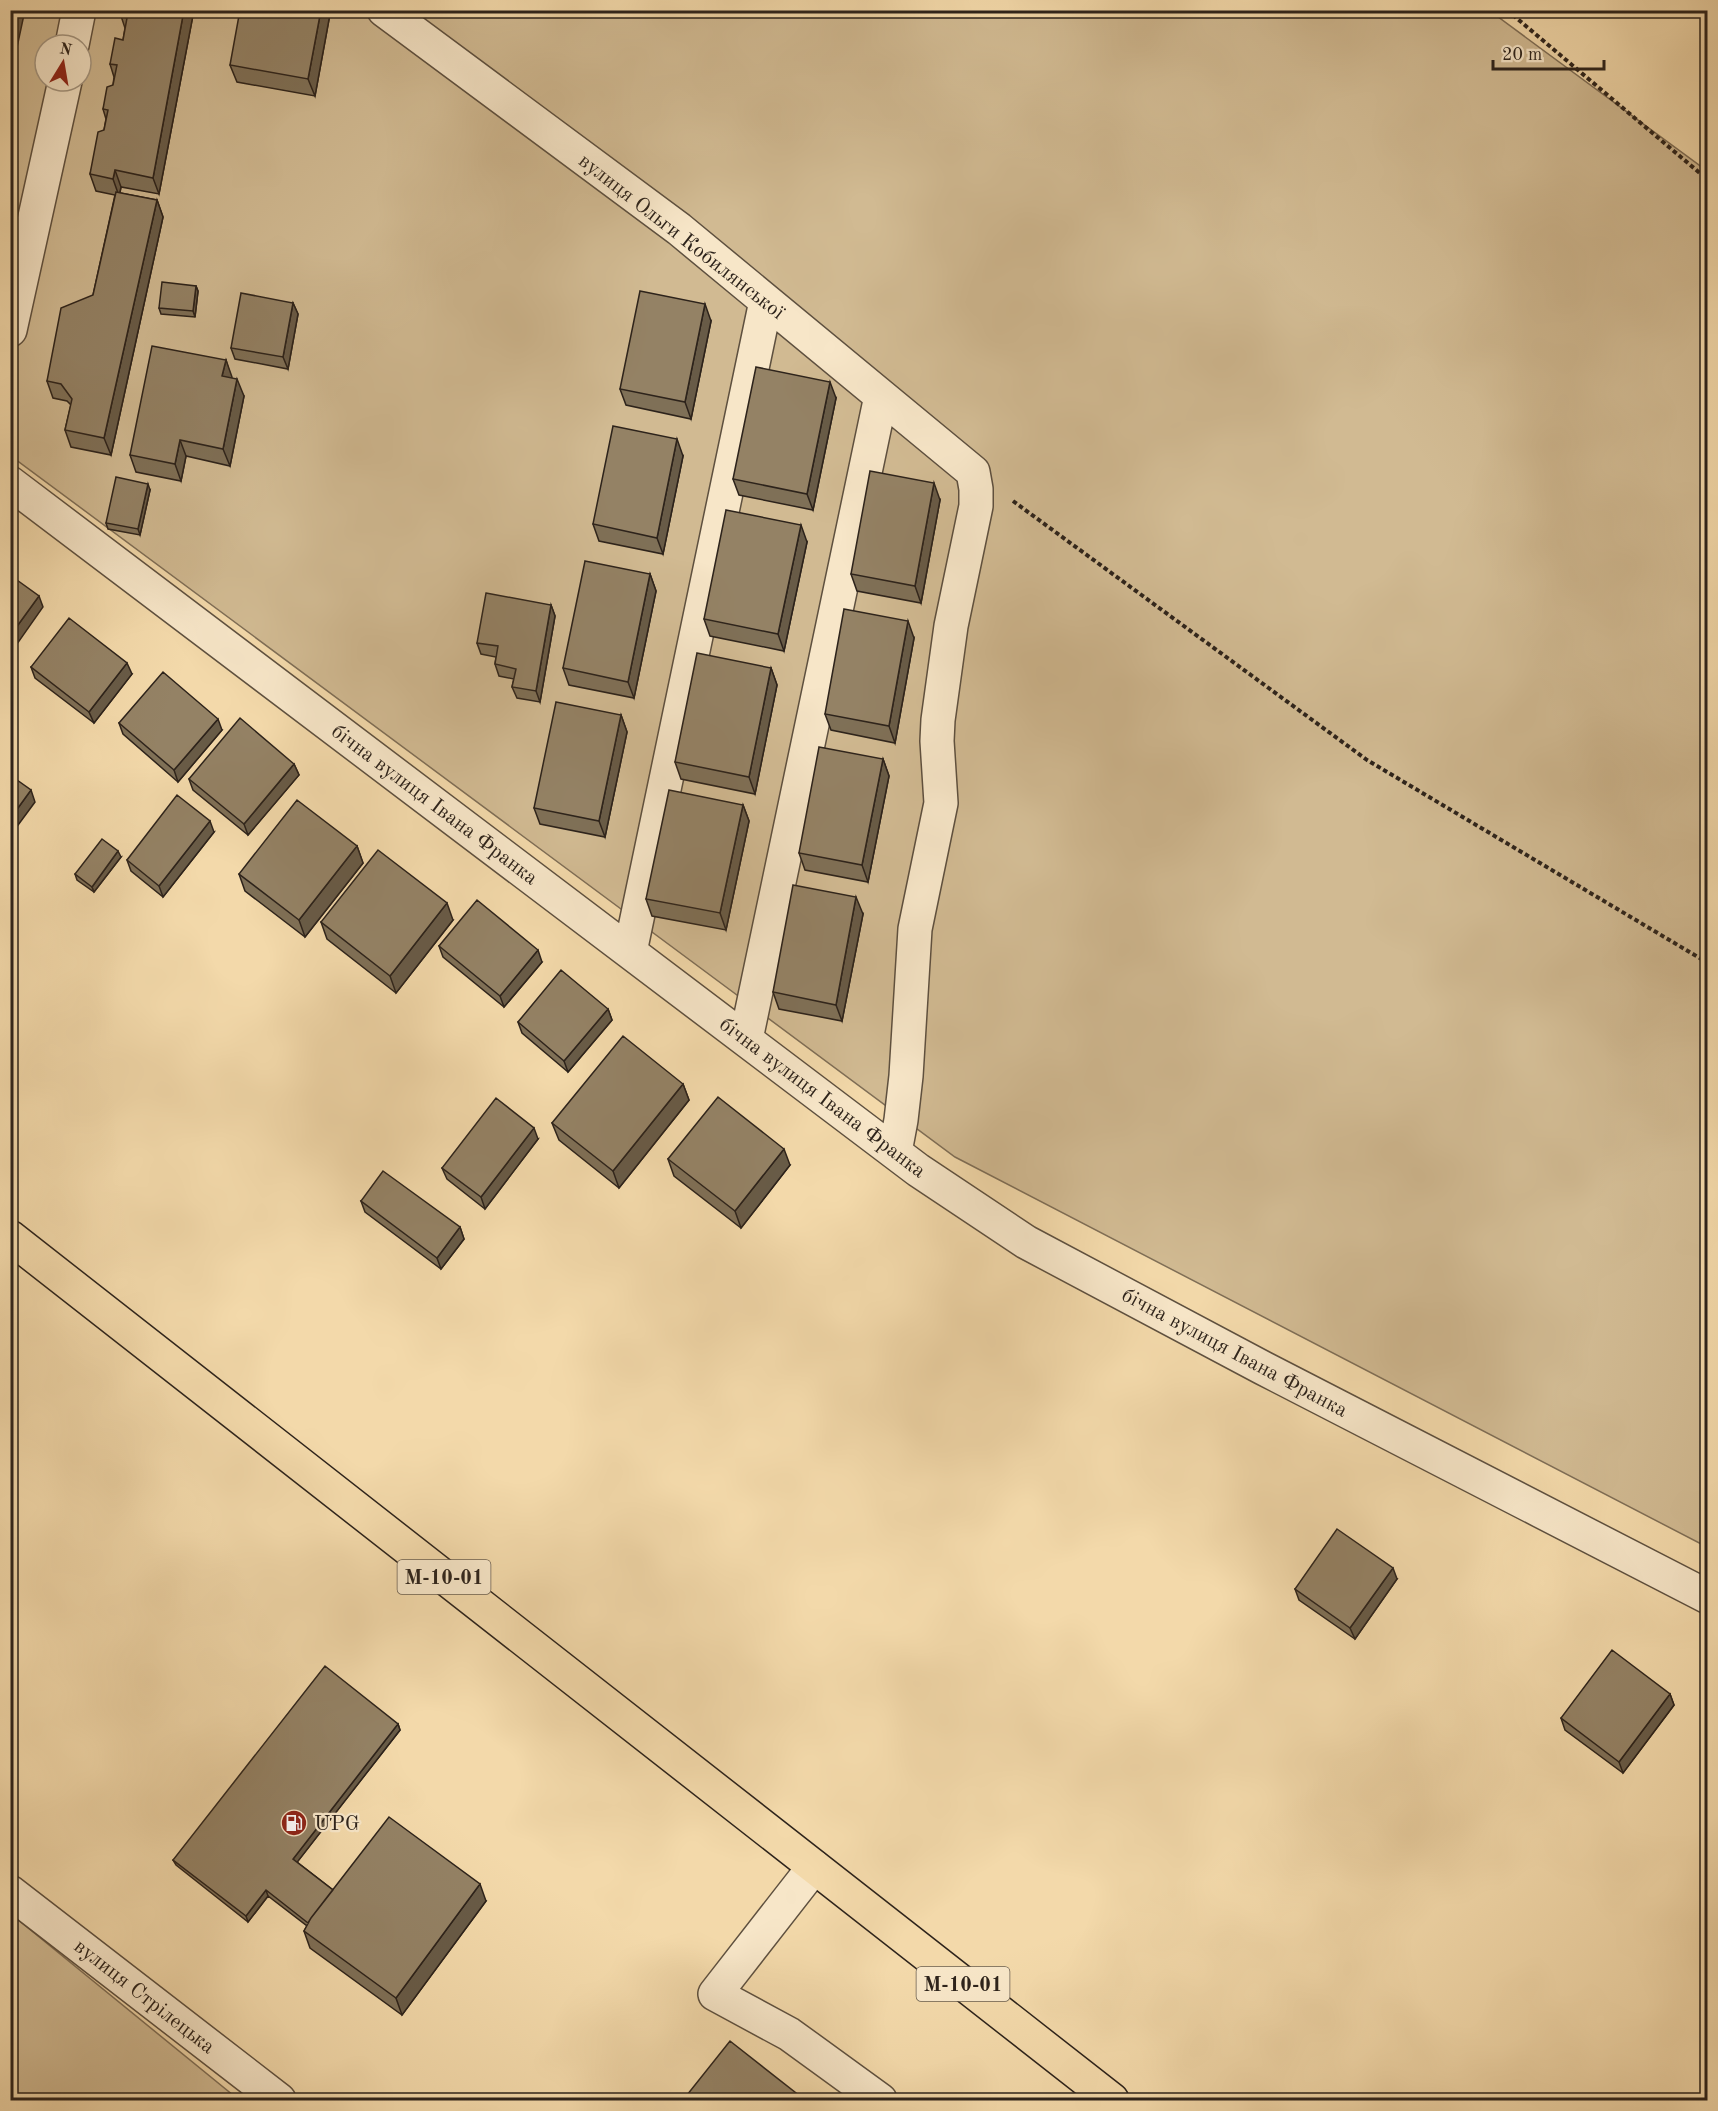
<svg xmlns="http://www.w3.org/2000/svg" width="1718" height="2111" font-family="'Old Standard TT',serif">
<rect width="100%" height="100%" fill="#f3d9aa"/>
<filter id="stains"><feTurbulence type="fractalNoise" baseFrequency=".00333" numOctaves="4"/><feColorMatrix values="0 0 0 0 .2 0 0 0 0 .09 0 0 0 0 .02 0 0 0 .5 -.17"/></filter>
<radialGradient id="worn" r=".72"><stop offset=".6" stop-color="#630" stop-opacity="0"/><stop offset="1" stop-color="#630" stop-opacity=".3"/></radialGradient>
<path fill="#d1ba92" stroke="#7f6e56" stroke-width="1.5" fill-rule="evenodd" d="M11,11H1490L1707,171V1547L955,1157L11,456ZM45,45H81V81H45Z
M10,1914H11L239,2100H11Z"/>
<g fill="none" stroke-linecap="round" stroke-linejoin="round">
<g stroke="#5e503f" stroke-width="36">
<path id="minor" d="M384,10L679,229L973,472L976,489V506L951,626L938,720L937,741L941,803L915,929L906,1076L901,1120L895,1152
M72,45L79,10
M10,330L65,81
M10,483L918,1170L1026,1242L1263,1368L1708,1597
M630,952L766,301
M746,1039L881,396
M814,1867L715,1994L789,2034L880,2100
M10,1892L279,2100"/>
</g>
<g stroke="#2d231b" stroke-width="36">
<path id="highway" d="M10,1237L1112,2100"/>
</g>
<path stroke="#2d231b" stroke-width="4" stroke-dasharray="4.5 3" stroke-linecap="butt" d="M1507,10L1708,180
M1013,501L1367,760L1708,963"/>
<use href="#minor" stroke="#f7e6c8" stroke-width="33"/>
<use href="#highway" stroke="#f3d9aa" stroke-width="33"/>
</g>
<path fill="#7f7057" stroke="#2d231b" stroke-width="1.5" d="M10,10L16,52L10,51Z
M122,10H194L159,194L121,187L120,193L157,200L163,217L111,455L71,447L65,430L71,405L67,401L53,398L47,381L93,295L115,195L96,191L90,174L104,130L106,119L103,109L113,85L114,77L110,64L123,40L125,28L121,16Z
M330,14L315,96L237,82L230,65Z
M196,286L198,291L195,317L161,314L159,308Z
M293,303L298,314L288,369L235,359L231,348Z
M711,321L691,419L626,405L620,389Z
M226,360L231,378L244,396L230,466L186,456L181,481L136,472L130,455Z
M836,398L813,510L739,495L733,479Z
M683,456L663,554L599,541L593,524Z
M150,490L140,535L108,529L106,523Z
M940,500L921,603L857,591L851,574Z
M807,542L784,651L710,636L704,619Z
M650,574L656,591L634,698L569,685L563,668Z
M551,605L555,616L540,702L517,698L512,687L514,679L499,676L495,664L496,657L481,654L477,643Z
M914,638L895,743L831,730L825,714Z
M31,667L132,674L94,723L35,678Z
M771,668L777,685L755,794L681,779L675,762Z
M621,715L627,732L605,837L540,824L534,808Z
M119,723L222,730L178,782L123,734Z
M883,759L889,776L868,882L805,870L799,853Z
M294,764L299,775L248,835L193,790L189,779Z
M743,805L749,821L726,930L652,916L646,899Z
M214,832L163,897L131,871L127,860Z
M357,846L363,863L305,937L245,891L239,874Z
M121,857L94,892L77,880L75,874Z
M863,914L842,1021L779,1009L773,992Z
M453,920L396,993L327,939L321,922Z
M439,946L542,962L504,1007L443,957Z
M608,1009L612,1020L568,1072L522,1033L518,1022Z
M683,1084L689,1100L619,1188L559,1140L552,1123Z
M538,1139L485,1209L447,1179L442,1168Z
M668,1159L790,1165L741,1228L674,1176Z
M361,1201L460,1227L464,1239L441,1269L365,1212Z
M1397,1579L1355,1639L1299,1600L1295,1589Z
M1670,1694L1674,1705L1623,1773L1565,1730L1561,1718Z
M398,1724L400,1730L297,1862L333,1890L486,1901L402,2015L310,1948L304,1931L307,1926L268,1896L248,1922L176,1865L173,1860Z"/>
<path fill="#685b47" stroke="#2d231b" stroke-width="1.5" d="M15,10H25L16,52L10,37Z
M184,10H194L159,194L153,178Z
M321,10H329L330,14L315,96L308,79Z
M115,170L121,187L119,196L113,179Z
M157,200L163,217L111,455L104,438Z
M196,286L198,291L195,317L193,311Z
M293,303L298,314L288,369L283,357Z
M705,304L711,321L691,419L685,402Z
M226,360L232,377L229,393L222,376Z
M237,379L244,396L230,466L223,449Z
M830,382L836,398L813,510L807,494Z
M677,439L683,456L663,554L657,538Z
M180,440L186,456L181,481L175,464Z
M934,483L940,500L921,603L915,586Z
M148,484L150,490L140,535L138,529Z
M801,525L807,542L784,651L778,634Z
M650,574L656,591L634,698L628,682Z
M39,596L43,607L10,654V636Z
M551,605L555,616L540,702L536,691Z
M908,621L914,638L895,743L889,726Z
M127,663L132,674L94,723L89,712Z
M771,668L777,685L755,794L749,777Z
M621,715L627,732L605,837L599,821Z
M218,719L222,730L178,782L174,770Z
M883,759L889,776L868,882L862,865Z
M294,764L299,775L248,835L244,824Z
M31,790L35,802L10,836V819Z
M743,805L749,821L726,930L720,913Z
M210,821L214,832L163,897L159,886Z
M357,846L363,863L305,937L299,920Z
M118,851L121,857L94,892L92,887Z
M856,897L863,914L842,1021L836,1005Z
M447,903L453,920L396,993L390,976Z
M538,950L542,962L504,1007L500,996Z
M608,1009L612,1020L568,1072L564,1061Z
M683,1084L689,1100L619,1188L613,1171Z
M534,1128L538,1139L485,1209L481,1197Z
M784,1149L790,1165L741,1228L735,1211Z
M460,1227L464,1239L441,1269L437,1258Z
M1393,1568L1397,1579L1355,1639L1350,1628Z
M1670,1694L1674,1705L1623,1773L1619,1762Z
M398,1724L400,1730L295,1865L293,1859Z
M480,1884L486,1901L402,2015L396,1998Z
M266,1890L268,1896L248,1922L246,1916Z"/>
<path fill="#948265" stroke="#2d231b" stroke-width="1.5" d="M10,10H15L10,33Z
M122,10H184L153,178L115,170L113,179L90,174L98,132L104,130L108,110L103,109L107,87L113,85L117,65L110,64L115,38L123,40L127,18L121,16Z
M240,10H321L308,79L230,65Z
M116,192L157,200L104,438L65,430L72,399L61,384L47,381L61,308L93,295Z
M162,282L196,286L193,311L159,308Z
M640,291L705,304L685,402L620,389Z
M241,293L293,303L283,357L231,348Z
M152,346L226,360L222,376L237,379L223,449L180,440L175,464L130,455Z
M756,367L830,382L807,494L733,479Z
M613,426L677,439L657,538L593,524Z
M870,471L934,483L915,586L851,574Z
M116,477L148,484L138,529L106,523Z
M726,510L801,525L778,634L704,619Z
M585,561L650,574L628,682L563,668Z
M10,575L39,596L10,636Z
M486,593L551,605L536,691L512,687L516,669L495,664L498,646L477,643Z
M844,609L908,621L889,726L825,714Z
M69,618L127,663L89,712L31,667Z
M697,653L771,668L749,777L675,762Z
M163,672L218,719L174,770L119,723Z
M556,702L621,715L599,821L534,808Z
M240,718L294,764L244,824L189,779Z
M819,747L883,759L862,865L799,853Z
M10,775L31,790L10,819Z
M669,790L743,805L720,913L646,899Z
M177,795L210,821L159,886L127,860Z
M297,800L357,846L299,920L239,874Z
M102,839L118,851L92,887L75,874Z
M378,850L447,903L390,976L321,922Z
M793,885L856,897L836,1005L773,992Z
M477,900L538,950L500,996L439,946Z
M561,970L608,1009L564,1061L518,1022Z
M623,1036L683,1084L613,1171L552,1123Z
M718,1097L784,1149L735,1211L668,1159Z
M496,1098L534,1128L481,1197L442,1168Z
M383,1171L460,1227L437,1258L361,1201Z
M1337,1529L1393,1568L1350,1628L1295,1589Z
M1612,1650L1670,1694L1619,1762L1561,1718Z
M325,1666L398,1724L293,1859L333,1890L311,1918L308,1923L266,1890L246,1916L173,1860Z
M389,1817L480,1884L396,1998L304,1931L311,1918Z
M730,2041L805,2100H683Z"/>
<defs>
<g id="fuel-disc" transform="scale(1.35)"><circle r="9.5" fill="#8f2418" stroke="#f7e6c8"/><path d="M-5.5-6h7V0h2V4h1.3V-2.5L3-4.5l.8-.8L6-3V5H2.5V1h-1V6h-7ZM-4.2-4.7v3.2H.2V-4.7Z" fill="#fff"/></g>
</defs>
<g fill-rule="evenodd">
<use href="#fuel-disc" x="294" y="1823"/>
</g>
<g text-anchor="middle" stroke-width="4.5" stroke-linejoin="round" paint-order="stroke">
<g fill="#f7e6c8" stroke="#6a5e4f" stroke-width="1.5">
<rect x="397.5" y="1560" width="93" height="34" rx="4.5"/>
<rect x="916.5" y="1967" width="93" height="34" rx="4.5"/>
</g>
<g font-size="20" font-weight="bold" fill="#2d231b">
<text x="444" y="1584">М-10-01</text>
<text x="963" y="1991">М-10-01</text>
</g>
<g font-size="21" fill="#2d231b" stroke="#f7e6c8">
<text transform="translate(682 236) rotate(38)" y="7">вулиця Ольги Кобилянської</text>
<text transform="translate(435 804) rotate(37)" y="7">бічна вулиця Івана Франка</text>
<text transform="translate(823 1097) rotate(37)" y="7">бічна вулиця Івана Франка</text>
<text transform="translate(1235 1352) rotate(28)" y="7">бічна вулиця Івана Франка</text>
<text transform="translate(145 1996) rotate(38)" y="7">вулиця Стрілецька</text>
</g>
<g font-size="21" fill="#2d231b" stroke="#f7e6c8" text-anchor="start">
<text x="314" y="1830">UPG</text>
</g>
</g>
<rect width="1718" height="2111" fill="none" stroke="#f3d9aa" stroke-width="36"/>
<rect x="12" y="12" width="1694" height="2087" fill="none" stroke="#2d231b" stroke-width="3"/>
<rect x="18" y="18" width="1682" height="2075" fill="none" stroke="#2d231b" stroke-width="1.5"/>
<g transform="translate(63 63) rotate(11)"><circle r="28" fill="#f7e6c8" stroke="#a69883" stroke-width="1.5"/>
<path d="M0-4.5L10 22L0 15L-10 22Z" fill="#8f2418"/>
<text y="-9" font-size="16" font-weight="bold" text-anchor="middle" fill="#2d231b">N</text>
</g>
<path d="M1493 60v9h111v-9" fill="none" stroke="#2d231b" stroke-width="3"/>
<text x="1502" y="60" font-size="18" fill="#2d231b" stroke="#f7e6c8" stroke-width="4.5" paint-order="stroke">20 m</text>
<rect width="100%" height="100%" filter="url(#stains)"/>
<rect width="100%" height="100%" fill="url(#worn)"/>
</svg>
